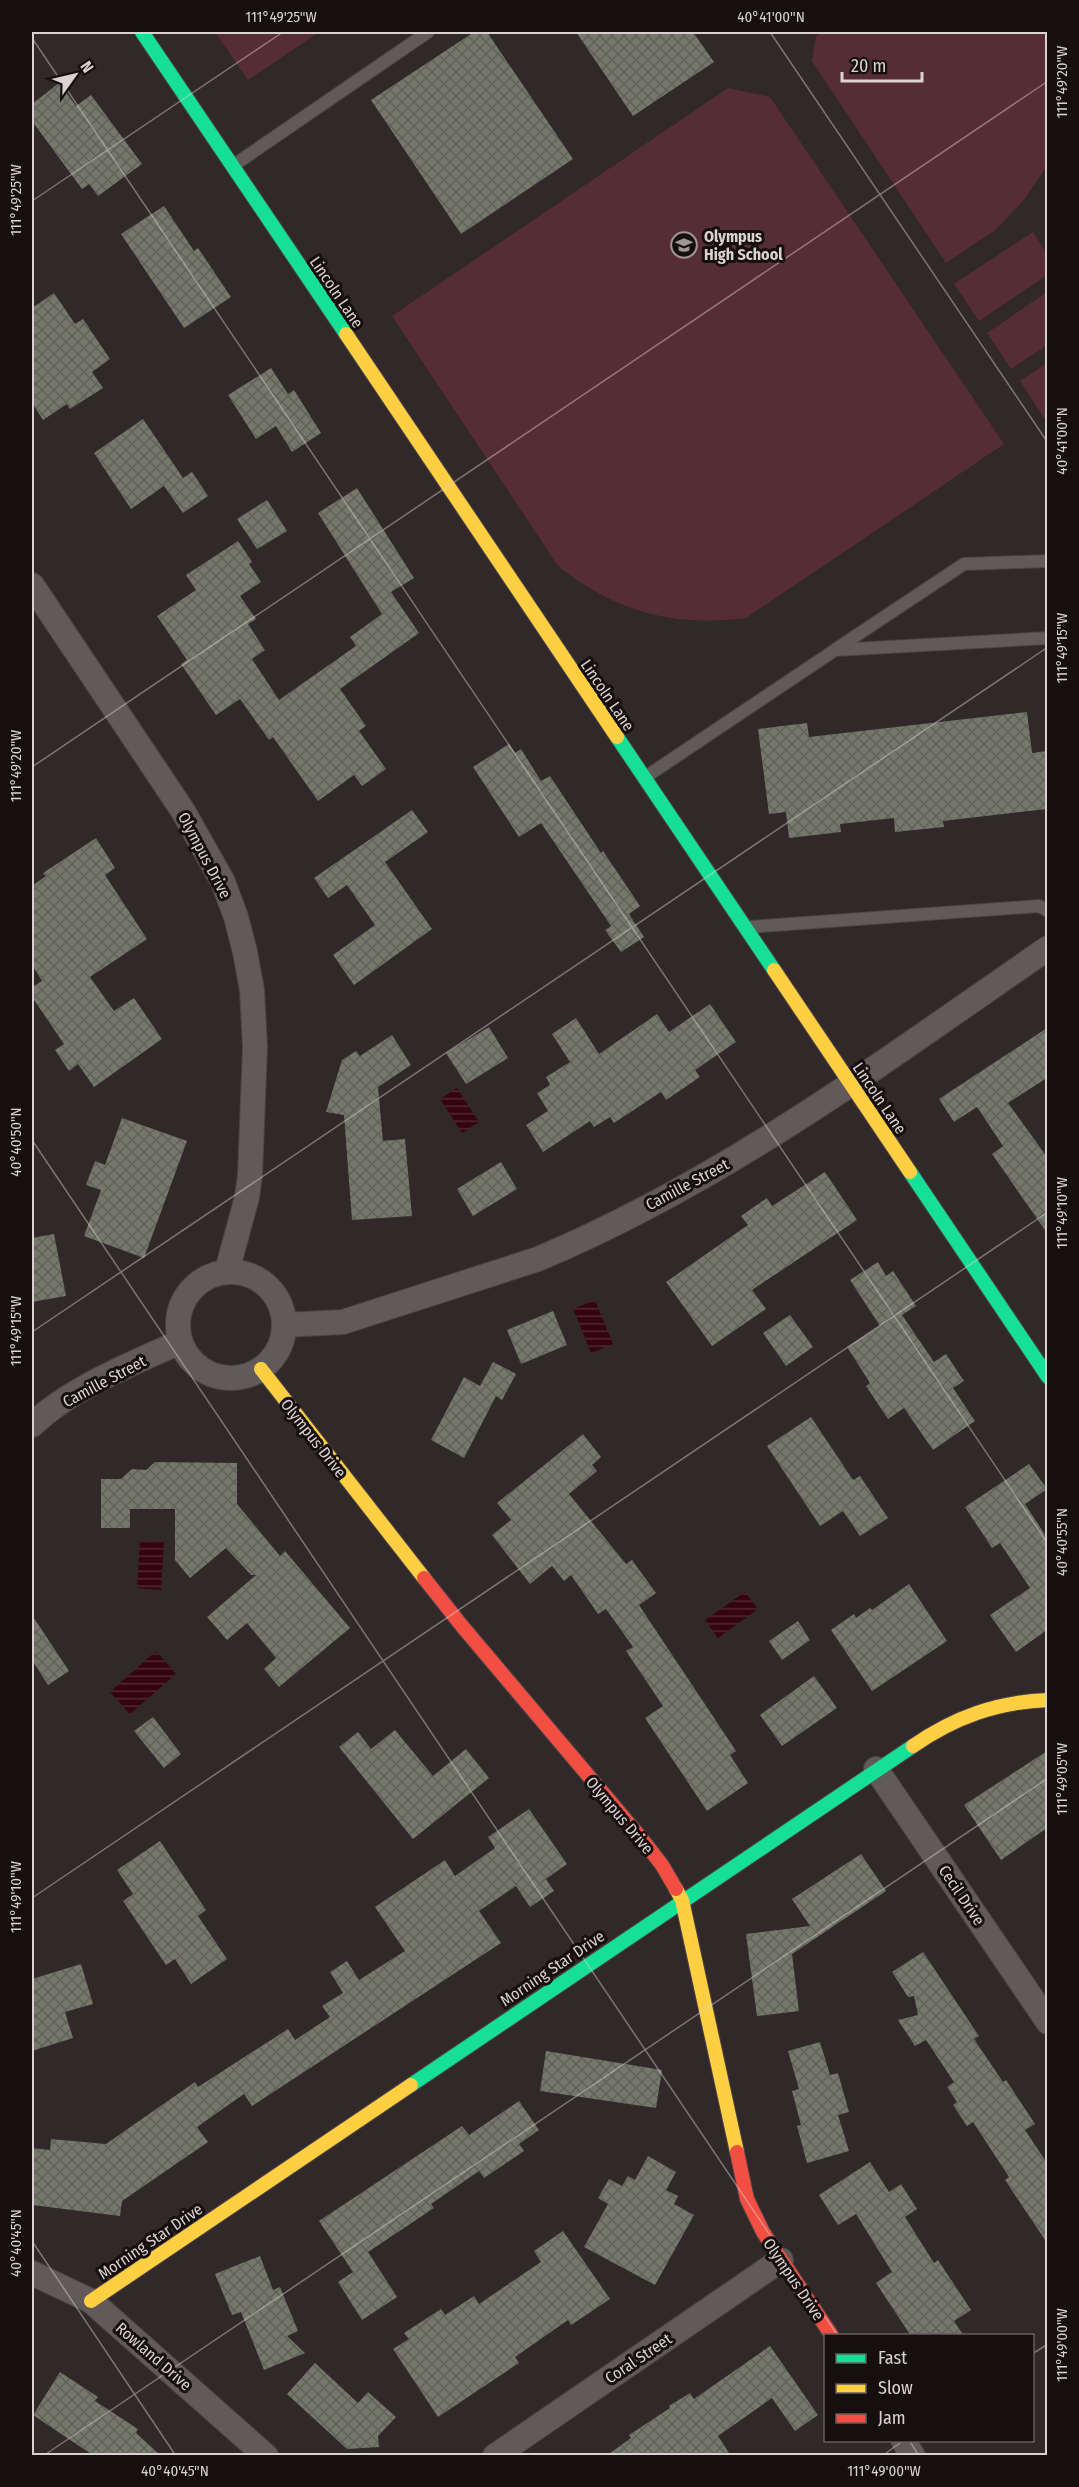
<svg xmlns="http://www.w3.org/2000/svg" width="1079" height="2487" font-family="'Fira Sans Condensed',sans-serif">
<defs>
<pattern id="water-rules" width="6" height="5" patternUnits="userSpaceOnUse" patternTransform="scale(1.5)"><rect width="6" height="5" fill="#340411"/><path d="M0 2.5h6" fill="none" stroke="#512833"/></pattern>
<pattern id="building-cross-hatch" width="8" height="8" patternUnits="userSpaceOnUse" patternTransform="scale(1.5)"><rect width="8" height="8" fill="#747769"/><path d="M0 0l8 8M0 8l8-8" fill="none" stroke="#606158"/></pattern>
</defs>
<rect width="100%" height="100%" fill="#302829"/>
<path fill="#572d35" d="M215,32H319L248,80Z
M824,32H1047V166L1023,201L995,230L946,263L812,61L816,36Z
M728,88L770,97L1004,444L746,618C673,627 616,612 558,566L392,316Z
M1033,232L1047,254V275L979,321L954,284Z
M1047,292V345L1011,369L987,333Z
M1047,363V416L1044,418L1020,381Z"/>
<path fill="url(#water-rules)" d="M457,1088L479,1122L462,1133L440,1099Z
M595,1300L613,1344L591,1353L573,1309Z
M140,1541L164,1542L161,1590L137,1588Z
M745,1592L758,1609L718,1638L705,1620Z
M156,1651L176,1674L130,1714L110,1692Z"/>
<path fill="url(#building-cross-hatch)" d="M474,32H487L573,159L461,234L371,100Z
M576,32H693L714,62L633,116Z
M59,83L76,106L91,95L142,164L98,196L89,184L82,189L32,121V104Z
M164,206L194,251L198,248L231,297L184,328L121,234Z
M54,293L75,324L83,319L110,359L92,372L103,388L70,409L67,404L43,420L32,403V308Z
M271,368L288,394L294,390L321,433L292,452L276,426L256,439L228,395Z
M143,419L183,478L192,472L208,496L183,513L164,486L131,509L94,453Z
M357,488L414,578L391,592L419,633L340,689L366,726L359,731L386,769L362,786L354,775L318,801L273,737L269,740L240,699L216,715L181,664L187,660L157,616L196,590L186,575L238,541L252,562L249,564L261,582L240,596L256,619L248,624L265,650L252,659L279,700L356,646L350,637L382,614L318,513Z
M267,500L287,531L257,549L237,519Z
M1027,712L1032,753L1047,751V809L943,821L944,827L895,832L894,818L840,824L841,832L789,838L786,812L769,814L758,729L807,723L809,737Z
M509,744L515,753L521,749L541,781L550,776L601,853L603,851L640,906L629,914L644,937L621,952L605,930L611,926L541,823L519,837L473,767Z
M412,810L428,832L385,862L432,929L354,985L333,955L375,925L347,885L328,898L314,878Z
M96,838L115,868L105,875L147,939L90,977L114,1011L134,998L162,1039L94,1087L78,1064L69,1071L55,1050L64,1044L32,997V987L42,981L32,965V886L46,876L43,873Z
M710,1004L736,1042L695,1070L700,1077L666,1100L661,1092L614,1123L610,1117L594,1127L590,1121L543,1152L526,1125L548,1111L537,1093L550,1085L546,1077L570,1062L552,1034L576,1018L599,1054L657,1014L669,1032Z
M489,1027L508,1058L466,1084L446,1053Z
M1047,1028V1078L1008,1103L1047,1157V1233L992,1154L1003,1146L977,1107L954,1122L939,1099Z
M392,1035L411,1065L378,1087L383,1141L405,1139L412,1216L352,1220L344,1115L326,1112L342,1060L356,1051L360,1056Z
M122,1118L187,1141L144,1258L84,1236L101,1190L86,1185L95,1161L105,1165Z
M501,1162L517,1189L473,1216L457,1189Z
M825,1172L857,1220L752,1290L766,1309L712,1346L666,1282L748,1225L741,1216L767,1198L772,1206Z
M54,1234L66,1296L32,1302V1238Z
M878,1262L886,1276L893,1271L916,1306L902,1315L934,1362L946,1354L964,1381L953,1388L975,1421L933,1450L904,1408L888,1419L866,1386L870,1383L847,1347L880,1326L850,1280Z
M553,1311L567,1345L521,1364L507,1330Z
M790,1315L813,1347L786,1366L763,1333Z
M493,1362L516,1374L502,1400L496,1396L464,1458L431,1440L464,1377L480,1386Z
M811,1417L853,1480L860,1476L888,1518L860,1536L843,1511L820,1526L767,1446Z
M583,1434L601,1457L592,1465L597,1471L569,1494L626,1564L632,1560L656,1593L639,1605L736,1751L730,1755L748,1783L707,1811L645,1718L663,1706L626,1651L633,1647L606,1609L598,1614L571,1575L564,1581L552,1566L530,1584L492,1535L511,1520L497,1503Z
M155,1462L237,1463V1504L280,1556L285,1551L350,1628L279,1687L264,1669L276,1658L247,1623L227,1640L207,1617L256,1575H251L226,1548L190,1578L175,1560V1509H130V1528H101V1479H121L132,1469L146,1470Z
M1029,1464L1047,1489L1025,1504L1047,1538V1630L1016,1652L990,1615L1030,1588L1000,1543L992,1548L965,1507Z
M909,1584L947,1641L872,1691L831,1630L854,1614L856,1618L870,1608L872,1610Z
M32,1615L69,1671L48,1685L32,1660Z
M798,1621L810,1640L782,1660L769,1641Z
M814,1676L837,1708L782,1746L760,1715Z
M153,1717L181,1754L164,1768L134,1731Z
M395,1730L433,1776L466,1749L489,1778L413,1839L339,1747L358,1732L371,1749Z
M1047,1751V1828L1001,1860L964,1805Z
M529,1809L567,1864L546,1879L554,1891L530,1907L516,1886L479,1911L501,1943L252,2106L244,2094L197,2127L208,2142L122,2201L120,2216L32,2205V2148L50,2150L51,2139L106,2144L195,2082L198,2087L288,2029L295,2040L330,2017L322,2006L343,1993L330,1972L347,1961L359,1980L405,1951L375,1907L445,1860L455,1876L495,1848L488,1837Z
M160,1841L206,1910L198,1916L227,1959L191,1984L175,1959L166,1965L123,1901L133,1894L117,1870Z
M861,1854L886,1891L792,1954L799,2011L757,2016L746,1934L810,1926L792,1899Z
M923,1952L979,2036L974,2039L1003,2082L1006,2080L1035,2124L1025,2130L1047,2163V2243L1005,2180L1009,2177L973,2122L967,2126L953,2105L957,2102L947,2087L954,2082L926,2040L915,2046L898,2020L918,2015L917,2010L914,1996L908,1997L892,1972Z
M81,1964L93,2004L65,2012L73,2038L32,2051V1979Z
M820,2042L830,2075L838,2073L849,2112L838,2115L849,2151L807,2163L797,2126L801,2125L792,2091L799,2089L788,2051Z
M546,2051L662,2070L656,2108L540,2091Z
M519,2101L539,2130L519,2144L524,2151L484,2178L479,2171L431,2204L434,2208L368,2252L397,2297L362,2320L338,2282L353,2272L319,2221L462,2126L469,2135Z
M648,2156L676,2172L666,2190L678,2196L674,2204L694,2215L655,2285L584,2247L608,2204L598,2198L609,2179L622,2186L628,2176L635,2180Z
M870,2162L889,2192L901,2184L917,2209L905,2217L934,2263L938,2260L971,2310L954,2321L964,2336H911L876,2283L892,2272L856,2214L838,2225L819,2195Z
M563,2231L610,2299L571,2325L568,2320L515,2357L519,2363L438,2417L393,2349L409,2339L404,2333L441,2309L445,2315L474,2296L479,2304L541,2262L534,2251Z
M260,2256L273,2290L280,2287L298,2331L287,2336L305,2353L264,2370L241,2312L232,2315L215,2274Z
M770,2346L818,2415L795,2431L772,2398L718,2436L731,2456H606L631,2438L629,2435L670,2408L669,2406L690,2393L694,2399Z
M315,2363L358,2403L368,2392L396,2417L378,2436L379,2447L347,2449L287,2394Z
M60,2372L98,2397L95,2401L138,2429L136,2433L161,2456H94L33,2415Z"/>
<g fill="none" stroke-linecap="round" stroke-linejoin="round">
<g stroke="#4b4344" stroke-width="14">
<path id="lane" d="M234,165L428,32
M836,649L964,564L1048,561
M644,778L835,650L1048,638
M749,927L1039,906L1048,911"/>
</g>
<g stroke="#4b4344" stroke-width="26">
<path id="street" d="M32,585L183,811L223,882L236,917L245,952L252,990L255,1047L250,1175L247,1197L227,1271
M178 1325a53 53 0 1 1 106 0a53 53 0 1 1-106 0Z
M284,1325L343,1322L538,1259C722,1182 884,1061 1048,948
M32,1425C71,1388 131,1364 180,1342
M876,1769L1048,2022
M32,2273L91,2301L266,2456
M903,2440L913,2456
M495,2456L781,2260"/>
</g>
<g stroke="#4b4344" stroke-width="16">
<path id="fast" d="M142,32L346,334
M617,737L774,970
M910,1172L1048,1377
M411,2085L913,1746"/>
</g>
<g stroke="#4b4344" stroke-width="16">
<path id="slow" d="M346,334L617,737
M774,970L910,1172
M261,1369L424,1578
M913,1746C955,1717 997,1702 1048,1700
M676,1889L682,1900L737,2152
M91,2301L411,2085"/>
</g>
<g stroke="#4b4344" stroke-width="16">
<path id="jam" d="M424,1578L462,1626L641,1838L662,1865L676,1889
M737,2152L747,2199L763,2232L832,2336"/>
</g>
<use href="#lane" stroke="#605a5b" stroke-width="12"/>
<use href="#street" stroke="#605a5b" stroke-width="24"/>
<use href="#fast" stroke="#16e098" stroke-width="14"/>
<use href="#slow" stroke="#ffcf43" stroke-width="14"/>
<use href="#jam" stroke="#f24e42" stroke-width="14"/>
</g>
<path fill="none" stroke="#dbd1d2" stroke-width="1.5" stroke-opacity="0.45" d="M770,32L1048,443M32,38L1048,1544M32,201L283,32M32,767L1048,81M32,1140L838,2336M32,1332L1048,647M32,1898L1048,1212M32,2241L176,2456M1032,2354L1048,2344M909,2440L919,2456M43,2456L1048,1778M882,2456L904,2440"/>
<defs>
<g id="school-ring" transform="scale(1.35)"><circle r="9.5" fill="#160f10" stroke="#9f9697" stroke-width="1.5"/><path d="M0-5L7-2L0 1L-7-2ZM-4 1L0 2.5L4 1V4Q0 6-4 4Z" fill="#9f9697"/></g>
</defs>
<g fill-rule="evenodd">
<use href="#school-ring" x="684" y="245"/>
</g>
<g text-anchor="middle" stroke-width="6" stroke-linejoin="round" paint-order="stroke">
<g font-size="16" font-weight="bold" fill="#dbd1d2" stroke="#160f10" text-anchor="start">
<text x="704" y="242">Olympus<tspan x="704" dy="18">High School</tspan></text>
</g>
<g font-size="16" fill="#dbd1d2" stroke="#160f10">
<text transform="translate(337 292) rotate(56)" y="6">Lincoln Lane</text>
<text transform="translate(608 695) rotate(56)" y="6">Lincoln Lane</text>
<text transform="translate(205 855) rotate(62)" y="6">Olympus Drive</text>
<text transform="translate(880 1098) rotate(56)" y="6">Lincoln Lane</text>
<text transform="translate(687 1184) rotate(-28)" y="6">Camille Street</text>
<text transform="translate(104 1381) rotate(-28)" y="6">Camille Street</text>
<text transform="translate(314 1438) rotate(52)" y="6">Olympus Drive</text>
<text transform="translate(620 1815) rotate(50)" y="6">Olympus Drive</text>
<text transform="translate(962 1895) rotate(56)" y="6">Cecil Drive</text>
<text transform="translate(552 1968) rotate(-34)" y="6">Morning Star Drive</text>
<text transform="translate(150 2241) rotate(-34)" y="6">Morning Star Drive</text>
<text transform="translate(794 2279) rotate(56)" y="6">Olympus Drive</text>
<text transform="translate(154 2356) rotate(41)" y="6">Rowland Drive</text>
<text transform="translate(638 2358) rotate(-34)" y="6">Coral Street</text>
</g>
</g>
<rect width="1079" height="2487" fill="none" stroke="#160f10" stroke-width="66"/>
<rect x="824" y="2334" width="210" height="108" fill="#160f10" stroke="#655d5e" stroke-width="1.5"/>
<rect x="836" y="2354" width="30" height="9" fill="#16e098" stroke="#655d5e" stroke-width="1.5"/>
<text x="878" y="2364" font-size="18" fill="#dbd1d2">Fast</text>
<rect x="836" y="2384" width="30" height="9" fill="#ffcf43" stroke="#655d5e" stroke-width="1.5"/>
<text x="878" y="2394" font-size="18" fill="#dbd1d2">Slow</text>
<rect x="836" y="2414" width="30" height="9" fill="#f24e42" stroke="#655d5e" stroke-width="1.5"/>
<text x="878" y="2424" font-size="18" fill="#dbd1d2">Jam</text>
<g transform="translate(75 75) rotate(56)" stroke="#160f10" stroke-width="4.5" paint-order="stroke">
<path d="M0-4.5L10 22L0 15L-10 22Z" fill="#dbd1d2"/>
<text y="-9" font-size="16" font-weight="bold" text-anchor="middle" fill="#dbd1d2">N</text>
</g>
<path d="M842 72v9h80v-9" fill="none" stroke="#dbd1d2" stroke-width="3"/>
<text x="851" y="72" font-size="18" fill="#dbd1d2" stroke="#160f10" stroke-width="4.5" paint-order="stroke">20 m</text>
<rect x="33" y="33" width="1013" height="2421" fill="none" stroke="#dbd1d2" stroke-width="2"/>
<g font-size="15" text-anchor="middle" fill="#dbd1d2">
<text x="281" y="22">111°49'25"W</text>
<text x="771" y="22">40°41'00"N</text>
<text transform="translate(1062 82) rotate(-90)" y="5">111°49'20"W</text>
<text transform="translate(16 200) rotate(-90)" y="5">111°49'25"W</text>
<text transform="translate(1062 441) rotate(-90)" y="5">40°41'00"N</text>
<text transform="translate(1062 648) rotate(-90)" y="5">111°49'15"W</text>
<text transform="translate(16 766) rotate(-90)" y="5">111°49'20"W</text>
<text transform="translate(16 1142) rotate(-90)" y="5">40°40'50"N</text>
<text transform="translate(1062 1213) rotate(-90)" y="5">111°49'10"W</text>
<text transform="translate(16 1331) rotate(-90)" y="5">111°49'15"W</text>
<text transform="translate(1062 1542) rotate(-90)" y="5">40°40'55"N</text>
<text transform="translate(1062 1779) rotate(-90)" y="5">111°49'05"W</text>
<text transform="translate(16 1897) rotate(-90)" y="5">111°49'10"W</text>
<text transform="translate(16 2243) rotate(-90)" y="5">40°40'45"N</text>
<text transform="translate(1062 2345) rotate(-90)" y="5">111°49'00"W</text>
<text x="175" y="2476">40°40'45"N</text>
<text x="884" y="2476">111°49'00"W</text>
</g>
</svg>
